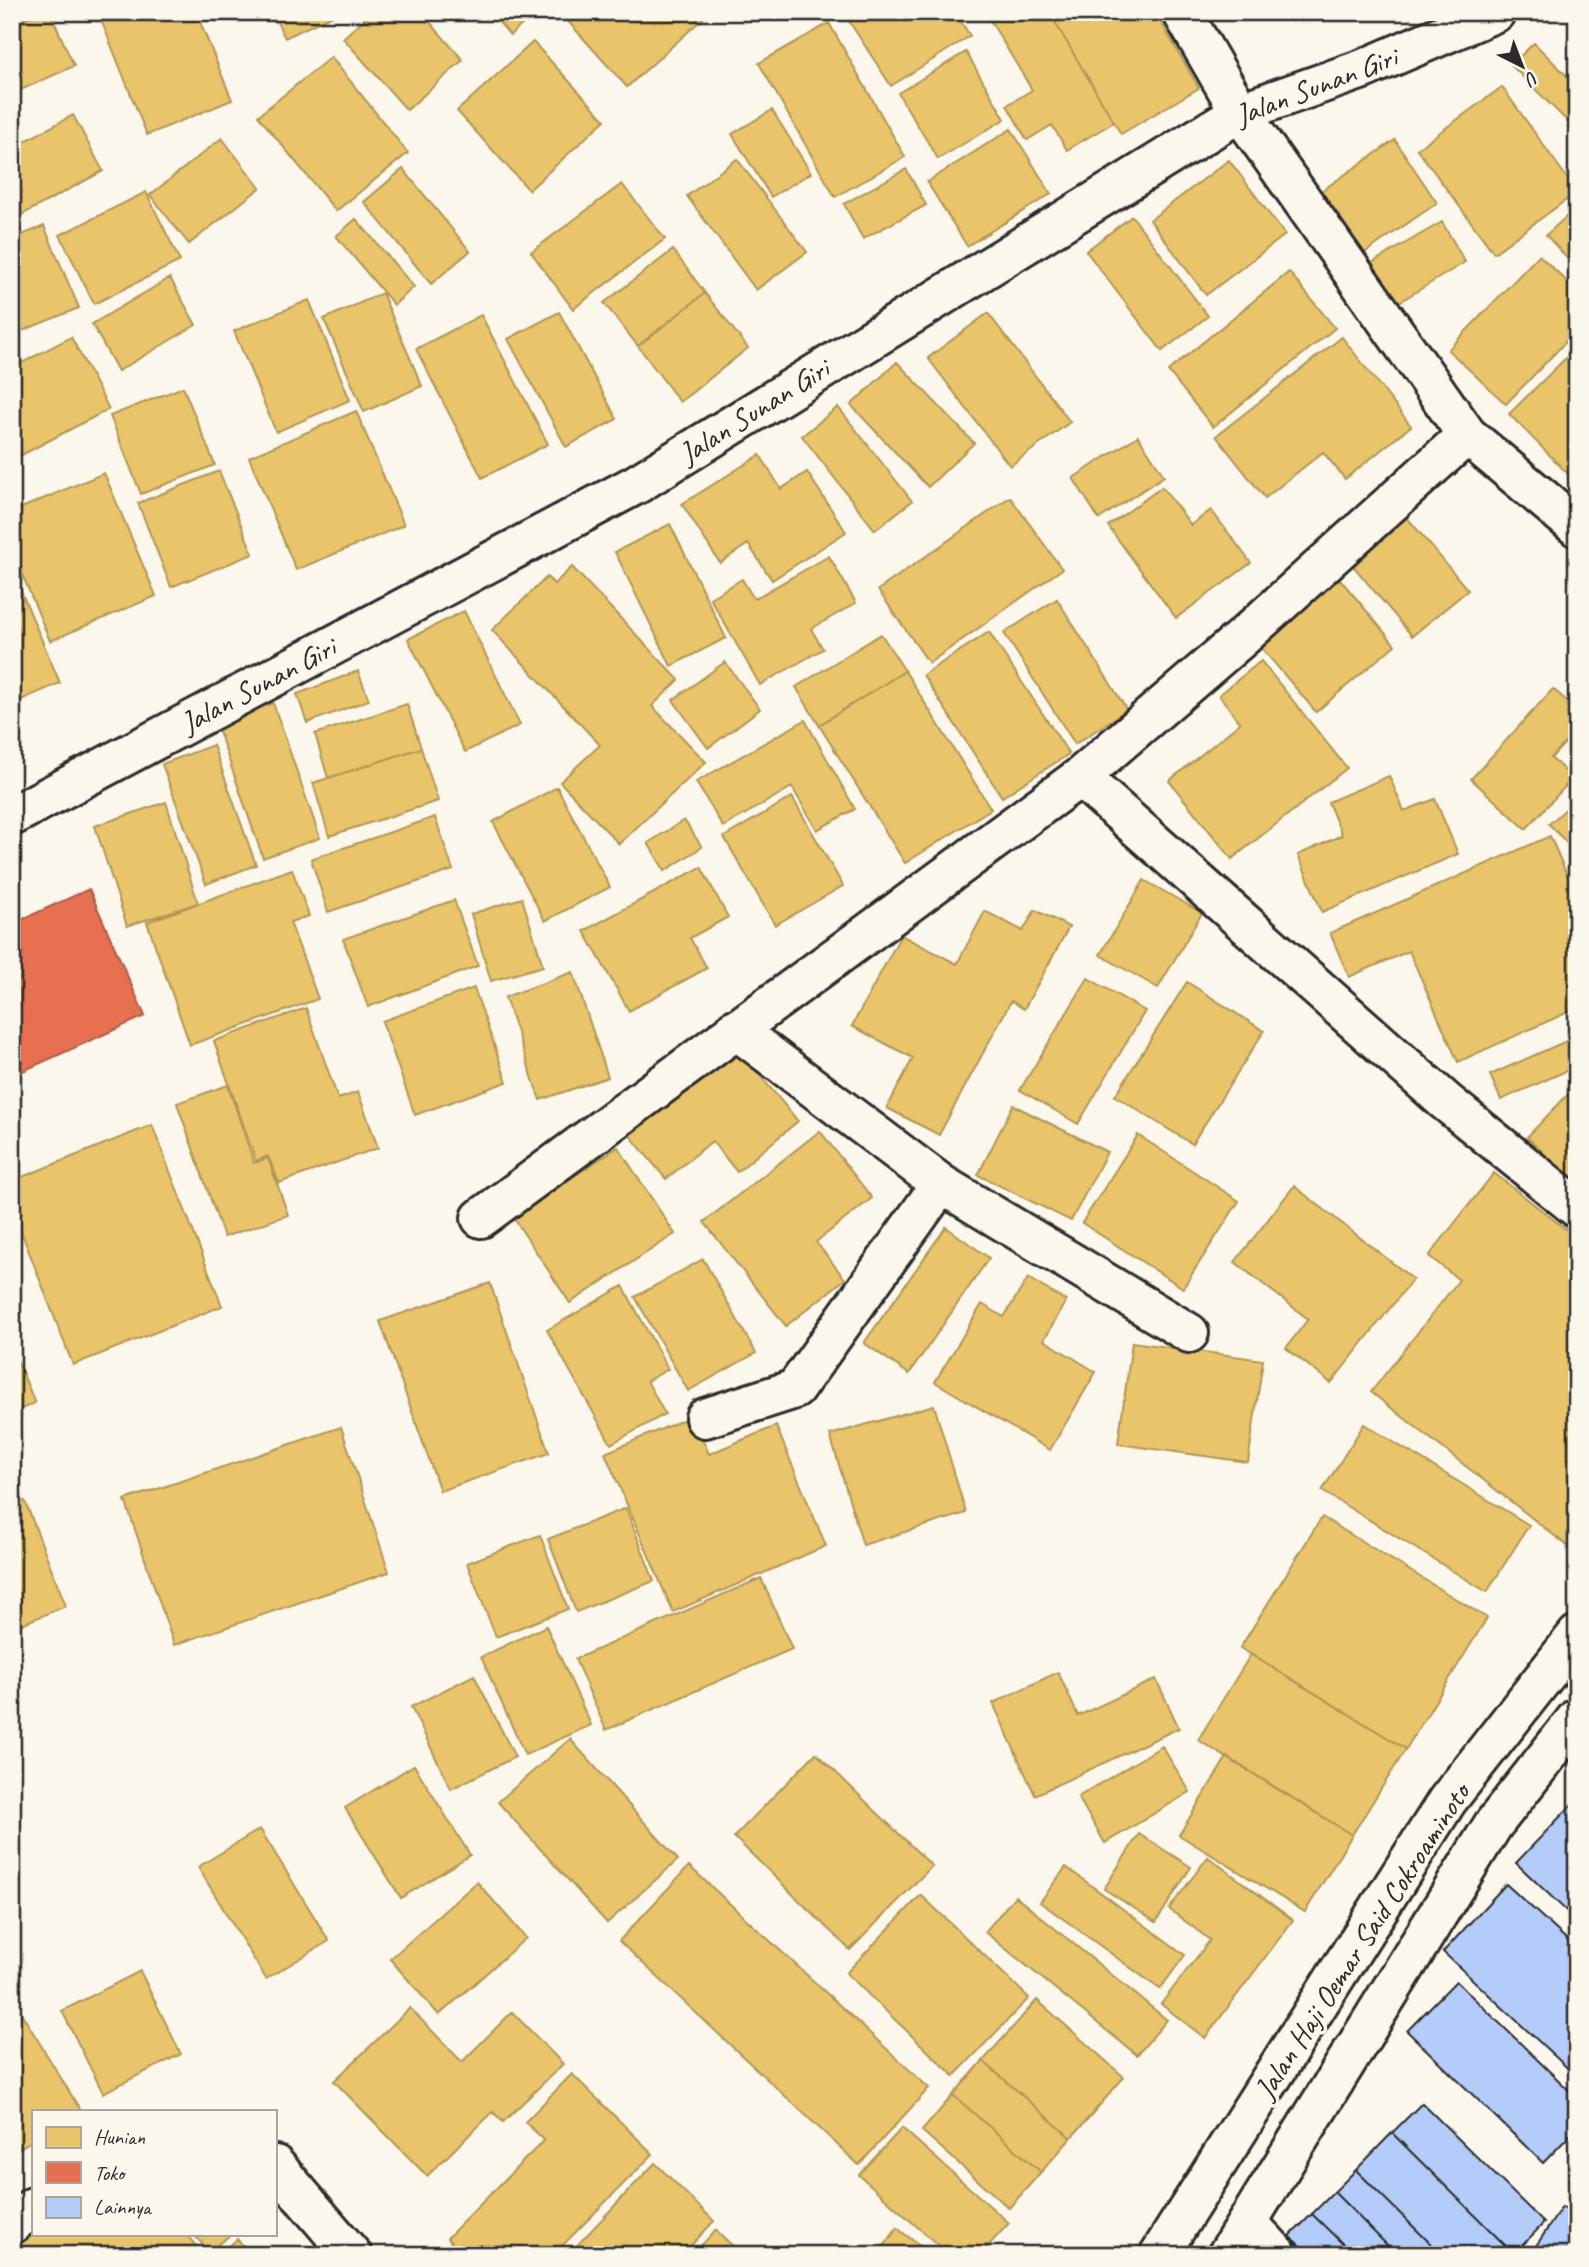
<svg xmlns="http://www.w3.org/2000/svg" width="1589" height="2267" font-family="Caveat,sans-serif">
<rect width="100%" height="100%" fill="#fbf7ec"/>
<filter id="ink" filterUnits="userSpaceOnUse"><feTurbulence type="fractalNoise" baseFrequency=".0143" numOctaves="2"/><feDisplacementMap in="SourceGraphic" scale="14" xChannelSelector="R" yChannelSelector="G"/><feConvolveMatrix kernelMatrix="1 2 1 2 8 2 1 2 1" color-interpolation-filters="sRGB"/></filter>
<g filter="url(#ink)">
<path fill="#e9c46a" stroke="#b09657" stroke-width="2" d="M39,12H50L74,66L12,94V24Z
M98,12H196L232,100L147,135Z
M272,12H337V13L285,38Z
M372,12H421L463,60L407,110L343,38Z
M490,12H537L510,35Z
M572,12H690L699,22L627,87L565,18Z
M690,12H710L699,22Z
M863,12H955L970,36L891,86L849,21Z
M1003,12H1049L1114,122L1067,150L1052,125L1027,140L1007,105L1032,90L990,20Z
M1049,12H1155L1199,88L1121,134Z
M829,23L905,157L835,197L759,63Z
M533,42L605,120L529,190L457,111Z
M1534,43L1570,79L1577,73V131L1511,65Z
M966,52L1005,119L938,159L898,93Z
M331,57L408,153L336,211L258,116Z
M1502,87L1577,192L1494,253L1417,149Z
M772,110L811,173L771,197L732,134Z
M73,115L103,171L12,220V148Z
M1011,129L1051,194L967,246L927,182Z
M222,138L260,188L189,244L150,195Z
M1395,140L1437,203L1360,256L1317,194Z
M737,159L807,252L756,290L687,196Z
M1229,160L1285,235L1206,295L1150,220Z
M403,169L470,251L431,284L364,202Z
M906,169L926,205L863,239L844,204Z
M622,184L665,239L573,309L531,252Z
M146,192L180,261L94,304L60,235Z
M1577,207V269L1546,235Z
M1132,216L1208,316L1162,351L1086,251Z
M356,219L414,287L394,305L336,236Z
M1442,222L1465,262L1388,309L1363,268Z
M44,226L79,308L12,335V239Z
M673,250L705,293L638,346L604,303Z
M1539,255L1577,291V330L1506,404L1448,350Z
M1289,272L1335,328L1213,427L1168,371Z
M170,278L196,325L118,371L92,324Z
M382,293L422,386L364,412L324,319Z
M705,293L748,348L680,402L638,346Z
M309,300L350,400L276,432L234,331Z
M559,312L617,419L566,447L508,339Z
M988,313L1070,422L1010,466L928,358Z
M481,315L548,444L482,478L416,349Z
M71,337L109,409L12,460V368Z
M1342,337L1411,426L1345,479L1323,452L1265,498L1216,436Z
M1577,347V480L1575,481L1509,414Z
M897,362L974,443L928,487L851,405Z
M183,387L215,465L141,494L110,416Z
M838,407L912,501L875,530L802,436Z
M356,411L404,525L296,570L249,457Z
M1138,436L1164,476L1099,519L1073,478Z
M760,455L781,489L807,472L846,532L772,580L748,544L720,563L682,504Z
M219,471L253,554L171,587L138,503Z
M104,473L156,596L50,641L12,550V512Z
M1162,487L1191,525L1211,510L1251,563L1176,618L1108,526Z
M1010,497L1062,569L929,663L878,590Z
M1405,515L1468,590L1412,636L1349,561Z
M670,524L726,638L671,666L615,552Z
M829,556L856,603L811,629L823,649L760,685L710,598L742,579L754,599Z
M572,567L679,680L652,706L706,762L619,844L560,782L600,745L492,630L547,577L554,584Z
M12,570L60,683L12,704Z
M1339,578L1395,645L1316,712L1259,645Z
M1057,599L1127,710L1075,744L1004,633Z
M464,611L520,725L465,752L408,639Z
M989,632L1069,754L1002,797L923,675Z
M881,634L905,671L819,725L796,687Z
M1261,661L1347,768L1232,859L1169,781L1240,723L1219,695Z
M725,662L760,709L708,748L673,700Z
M358,671L369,700L307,723L297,694Z
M905,671L991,809L905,863L819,725Z
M1553,689L1577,710V730L1551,758L1573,778L1526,829L1471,779Z
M273,703L320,838L263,858L216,723Z
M407,704L421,748L328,778L315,734Z
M805,720L855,809L817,830L792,787L723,827L696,782Z
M1577,739V755L1569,746Z
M213,745L256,865L206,884L162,764Z
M421,748L438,801L329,836L313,783Z
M1389,776L1404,811L1435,799L1458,854L1322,912L1298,855L1342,835L1328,802Z
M557,787L610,887L545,921L493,822Z
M792,797L843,886L775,925L724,837Z
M1577,799V854L1549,824Z
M166,802L198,903L127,926L95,826Z
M435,817L453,870L328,912L311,859Z
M684,820L702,847L665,871L648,843Z
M1550,836L1577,898V1008L1458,1062L1409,951L1349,977L1330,933Z
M701,867L728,917L690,938L707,968L629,1011L584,931Z
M292,869L309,916L290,922L318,999L190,1045L147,922Z
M1144,880L1202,913L1158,988L1100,955Z
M522,898L543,966L491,981L471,914Z
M454,900L478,966L368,1007L343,939Z
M1035,910L1069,927L1024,1009L1011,1001L939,1135L887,1108L913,1058L852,1026L901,935L957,964L985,911L1023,931Z
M573,972L608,1077L540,1100L505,997Z
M1088,978L1145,1011L1078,1124L1020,1090Z
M1187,982L1264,1031L1192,1144L1115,1096Z
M474,988L507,1082L415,1115L382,1021Z
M306,1008L338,1099L358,1092L378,1148L279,1183L268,1156L256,1161L214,1041Z
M1573,1038L1577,1045V1066L1501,1100L1490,1075Z
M733,1043L798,1121L737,1172L712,1141L666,1179L627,1132Z
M228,1085L254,1163L268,1158L288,1215L224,1237L177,1103Z
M1577,1085V1185L1527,1137Z
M1013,1105L1107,1152L1071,1221L978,1175Z
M152,1125L222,1306L73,1365L12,1208V1181Z
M820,1131L872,1198L816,1242L845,1279L786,1326L704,1222Z
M1138,1135L1239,1201L1183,1288L1082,1223Z
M618,1147L675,1234L570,1303L513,1217Z
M1494,1173L1577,1238V1536L1569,1547L1371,1392L1459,1280L1429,1256Z
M1294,1186L1413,1279L1331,1383L1286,1348L1308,1319L1235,1262Z
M946,1227L989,1258L909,1374L864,1343Z
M703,1259L756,1353L688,1391L635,1297Z
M1028,1278L1066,1301L1044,1340L1096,1372L1050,1450L935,1382L982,1304L1004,1317Z
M490,1283L549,1453L440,1491L380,1321Z
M623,1286L668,1369L647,1381L665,1414L611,1444L547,1330Z
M1132,1342L1263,1360L1248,1462L1118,1444Z
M12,1348L35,1403L12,1413Z
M934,1405L966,1513L863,1545L830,1435Z
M692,1416L709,1454L776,1426L826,1546L673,1612L605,1453Z
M1364,1424L1529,1525L1487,1592L1322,1491Z
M341,1427L389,1572L174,1645L125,1500Z
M25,1501L66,1606L12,1628V1506Z
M626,1508L654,1581L576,1612L548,1539Z
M1322,1517L1487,1618L1406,1749L1240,1648Z
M540,1535L568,1609L496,1637L467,1563Z
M761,1578L792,1649L606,1730L575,1659Z
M546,1626L591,1725L525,1755L481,1657Z
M1251,1654L1406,1749L1352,1835L1198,1740Z
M1058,1672L1078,1716L1156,1679L1179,1728L1035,1795L993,1703Z
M474,1675L515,1757L451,1789L411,1707Z
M570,1739L678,1860L607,1923L498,1802Z
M1162,1746L1190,1792L1105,1843L1078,1797Z
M816,1753L932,1866L850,1950L734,1837Z
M1227,1757L1352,1835L1305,1912L1179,1835Z
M414,1765L470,1855L401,1898L345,1808Z
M260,1829L329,1941L266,1979L198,1867Z
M1139,1834L1191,1867L1156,1922L1104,1889Z
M1208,1857L1293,1920L1205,2038L1161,2004L1210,1940L1169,1909Z
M689,1866L929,2088L859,2165L619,1941Z
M1066,1867L1185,1955L1160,1989L1040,1902Z
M477,1882L526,1938L439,2015L390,1959Z
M921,1895L1029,1998L954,2076L846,1973Z
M1015,1896L1167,2020L1137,2055L985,1932Z
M140,1971L181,2054L103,2093L62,2011Z
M12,1998L81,2111H33V2140L12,2153Z
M1037,2000L1124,2077L1071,2138L983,2061Z
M410,2008L462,2062L512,2012L563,2064L503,2122L493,2112L427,2176L334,2081Z
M983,2061L1071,2138L1041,2172L953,2095Z
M572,2074L653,2154L553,2255H463L447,2238L544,2140L525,2122Z
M953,2095L1041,2172L1009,2208L922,2131Z
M902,2128L1009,2223L980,2255H949L859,2175Z
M655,2163L714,2221L682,2255H568Z
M33,2226V2234H186L196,2246L186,2255H12V2245Z
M897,2228L932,2255H878Z
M716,2230L742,2255H692Z
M193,2234H231L210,2252Z
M237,2239L252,2255H220Z"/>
<path fill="#e76f51" stroke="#af5b46" stroke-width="2" d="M89,889L145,1016L12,1076V924Z"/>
<path fill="#b4ccfa" stroke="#2b2b2b" stroke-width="2" d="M1577,1799V1921L1516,1863Z
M1506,1884L1577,1949V2077L1443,1952Z
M1456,1981L1577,2098V2128L1543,2163L1407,2031Z
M1422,2103L1544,2223L1514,2254L1392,2133Z
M1392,2133L1514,2254L1513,2255H1442L1356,2170Z
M1356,2170L1442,2255H1397L1334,2192Z
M1334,2192L1397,2255H1354L1312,2214Z
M1562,2207L1577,2217V2255H1530Z
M1312,2214L1354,2255H1309L1290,2236Z"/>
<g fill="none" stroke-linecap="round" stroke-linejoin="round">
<g stroke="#2b2b2b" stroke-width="44">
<path id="street" d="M1182,12L1240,112L1467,435L1577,527
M1080,777L1445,1101L1577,1208
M735,1029L941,1184L1189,1333
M481,1218L1080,777L1245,635L1467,435
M705,1418L795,1389L941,1184
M275,2165L352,2255
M1248,2223L1278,2255
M12,2224L33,2207"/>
</g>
<g stroke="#2b2b2b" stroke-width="44">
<path id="secondary" d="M12,816L637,484L1240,112L1363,69L1496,12
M1159,2255L1447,1801L1577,1635
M1227,2255L1493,1825L1577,1718"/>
</g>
<use href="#street" stroke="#fbf7ec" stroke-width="38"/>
<use href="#secondary" stroke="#fbf7ec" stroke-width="38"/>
</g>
</g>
<g text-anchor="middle" stroke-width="7" stroke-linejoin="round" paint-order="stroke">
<g font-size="30" fill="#2b2b2b" stroke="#fbf7ec">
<text transform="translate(1316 86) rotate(-21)" y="10">Jalan Sunan Giri</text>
<text transform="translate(754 411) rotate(-32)" y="10">Jalan Sunan Giri</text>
<text transform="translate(258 685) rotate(-28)" y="10">Jalan Sunan Giri</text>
<text transform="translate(1362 1941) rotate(-57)" y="10">Jalan Haji Oemar Said Cokroaminoto</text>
</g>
</g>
<rect width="1589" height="2267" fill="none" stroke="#fbf7ec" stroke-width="42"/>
<rect x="21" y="21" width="1547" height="2225" fill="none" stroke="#2b2b2b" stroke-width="2.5" filter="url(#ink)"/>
<rect x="32" y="2110" width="245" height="126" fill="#fbf7ec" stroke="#a8a59f" stroke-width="2"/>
<rect x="46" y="2127" width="35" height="21" fill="#e9c46a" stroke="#a8a59f" stroke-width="2"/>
<text x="94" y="2144" font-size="21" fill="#2b2b2b">Hunian</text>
<rect x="46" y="2162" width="35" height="21" fill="#e76f51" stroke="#a8a59f" stroke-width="2"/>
<text x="94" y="2180" font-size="21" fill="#2b2b2b">Toko</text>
<rect x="46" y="2197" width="35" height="21" fill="#b4ccfa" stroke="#a8a59f" stroke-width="2"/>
<text x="94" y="2214" font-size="21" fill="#2b2b2b">Lainnya</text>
<g transform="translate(1522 66) rotate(138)" stroke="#fbf7ec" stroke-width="5" paint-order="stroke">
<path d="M0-5L12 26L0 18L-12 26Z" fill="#2b2b2b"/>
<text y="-10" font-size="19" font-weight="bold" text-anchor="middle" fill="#2b2b2b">U</text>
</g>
</svg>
